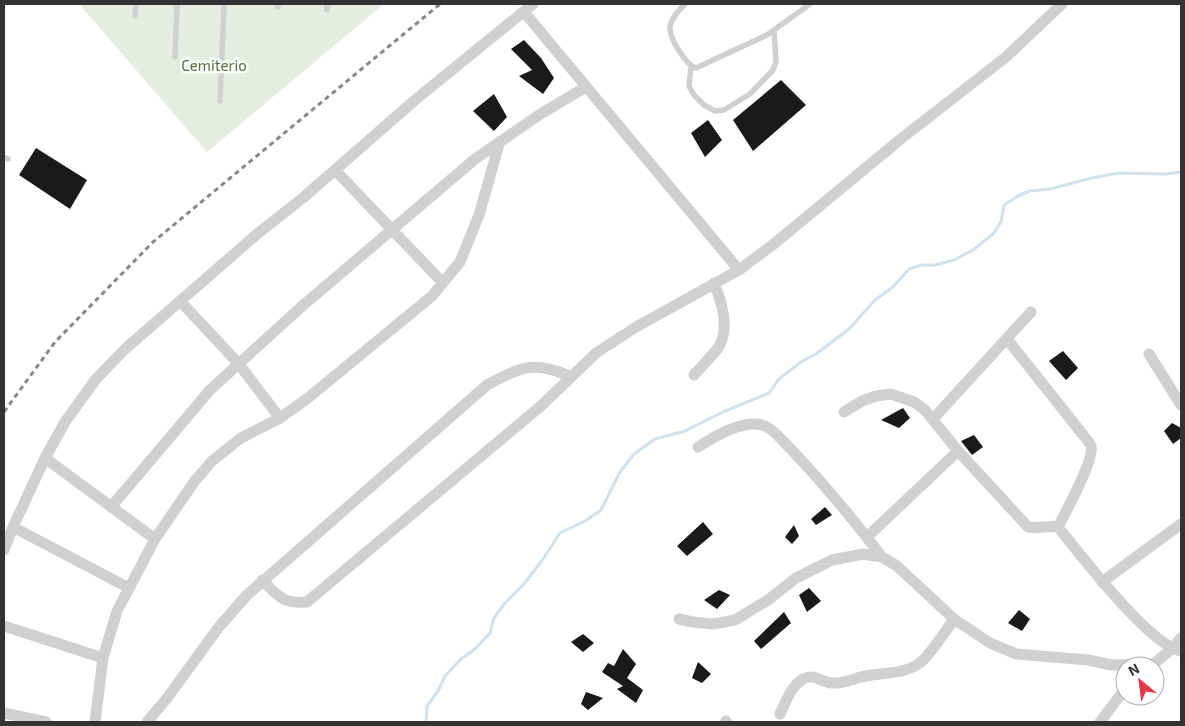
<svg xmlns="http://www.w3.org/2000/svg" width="1185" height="726" font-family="'Exo 2',sans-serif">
<rect width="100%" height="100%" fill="#fff"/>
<path fill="#e6ecdf" d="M79,4H384L207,152Z"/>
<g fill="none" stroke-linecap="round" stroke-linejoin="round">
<path stroke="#cfe2ee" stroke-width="3" d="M426,722L427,706L438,691L445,676L461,659L475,649L490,633L494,618L505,603L523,585L541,562L560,533L585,521L601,510L620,472L634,454L655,439L685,431L725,411L769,393L779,379L801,362L816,354L849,329L875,300L893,287L909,269L922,265H935L954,260L973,250L993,234L1001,222L1004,205L1018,196L1030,191L1050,189L1092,178L1119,173L1166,174L1181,172"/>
</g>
<path fill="#1a1a1a" d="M524,40L541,58L554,78L543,94L519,76L532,70L511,49Z
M781,80L806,105L753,151L733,120Z
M494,94L507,117L494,131L473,111Z
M708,120L722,140L705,157L691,133Z
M36,148L87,180L70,209L19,175Z
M1063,351L1078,368L1066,380L1049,361Z
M903,408L910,418L899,428L881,420Z
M1172,423L1181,428V438L1173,444L1164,431Z
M974,435L983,447L972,455L961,441Z
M825,507L832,515L816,525L811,519Z
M703,522L713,534L687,556L677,546Z
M794,525L799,536L792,544L785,537Z
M809,588L821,601L807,612L799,595Z
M719,590L730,595L717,609L704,600Z
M1019,610L1030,619L1022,631L1008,623Z
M784,612L791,623L761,649L754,641Z
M583,634L594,643L583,652L571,642Z
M623,649L636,664L627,678L643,690L636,703L617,689L623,686L602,672L608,663L614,666Z
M698,662L711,674L702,683L692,678Z
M586,692L603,698L588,710L581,704Z"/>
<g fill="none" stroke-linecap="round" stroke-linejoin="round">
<path stroke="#d0d0d0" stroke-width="5.5" d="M685,4C679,10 671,18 670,27C669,38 686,65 696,68L767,35L810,4
M278,7V4
M327,10V4
M135,16L136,4
M175,57L177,4
M691,67L689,86L694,95L704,105L715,111L724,110L750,94L773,70L776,62L774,30
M220,101L224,4
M4,157L8,159"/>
<path stroke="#d0d0d0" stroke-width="11" d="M524,12L739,270
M335,170L443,283
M181,302L238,363L280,418
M1007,339L1084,436C1086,439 1090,443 1091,446C1095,459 1065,513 1058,527
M1149,354L1181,405
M694,375C702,366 711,357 718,348C730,330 722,302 714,283
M844,412L862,401L876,396L891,394L914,402L925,410L958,451L1028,527C1039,529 1047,525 1058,527C1080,554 1150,646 1181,651
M933,419L1031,312
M698,447C715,436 745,418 765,426C775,430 783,442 791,449C823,483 854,520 882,557
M45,458L155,539
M111,507L210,390L300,308L475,159L542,113L586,87
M13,527L129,588
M867,537L958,451
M4,550L13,527L45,458L65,422L96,379L125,349L256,235L304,197L415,100L533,4
M262,580C278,596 283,604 307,602L542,405L596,353L636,327L739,270L775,243L902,138L1006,57L1062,4
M1102,582L1181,524
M679,619L693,622L713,624L735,620L768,600L796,578L832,560L863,554L882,557L897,566L954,619L990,643L1016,654L1088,660L1112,665L1153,664
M4,626L103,658
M1151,666L1172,649L1181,638
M4,713L46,722
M780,714C786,702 791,686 803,679C814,673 821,682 832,683C844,684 854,678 866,676C885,672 904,675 921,662C930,655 947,629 954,619
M726,721V722
M95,722L103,658L117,611L155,539L194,482L212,461L241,438L280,418L308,398L432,296L460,262L479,215L500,141
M147,722L168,697L218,628L247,595L487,385C522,367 532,360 570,376
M1100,722L1125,689"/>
<path stroke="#888" stroke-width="3" stroke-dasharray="5 4" stroke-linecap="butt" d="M4,412L55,342L153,242L440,4"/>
</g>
<g text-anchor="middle" stroke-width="5" stroke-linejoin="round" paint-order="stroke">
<g font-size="15" fill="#56703f" stroke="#fff">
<text x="214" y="71">Cemiterio</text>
</g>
</g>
<rect width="1185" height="726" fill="none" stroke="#333333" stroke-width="10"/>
<g transform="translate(1140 681) rotate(331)"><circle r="24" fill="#ffffff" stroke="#adadad"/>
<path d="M0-4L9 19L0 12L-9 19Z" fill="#e63946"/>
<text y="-8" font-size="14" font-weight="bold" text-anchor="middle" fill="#333333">N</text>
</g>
</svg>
